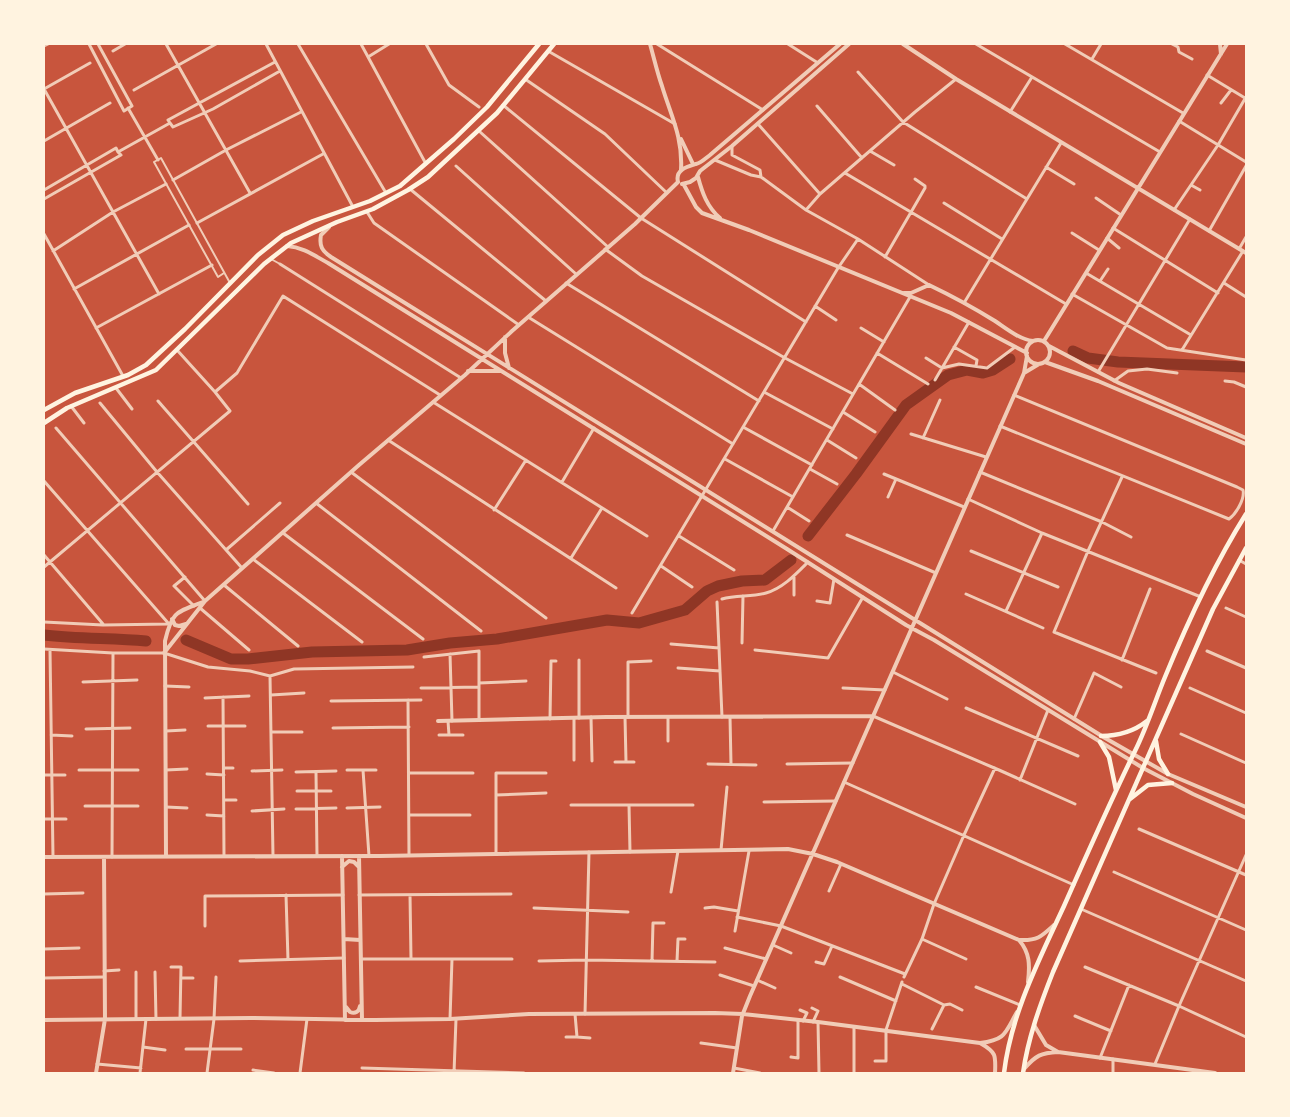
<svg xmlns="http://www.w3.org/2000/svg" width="1290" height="1117" font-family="Arial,sans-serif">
<rect width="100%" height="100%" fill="#c8553d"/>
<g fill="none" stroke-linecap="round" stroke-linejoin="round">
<path stroke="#8f3625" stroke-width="11" d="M1073,351L1088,358L1118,362L1246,367
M808,536L856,474L906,405L948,375L967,370L983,373L993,370L1010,359
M44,635C78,639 112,638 146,641
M186,640L231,659H248L312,652L407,650L450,643L497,639L607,620L639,623L685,610L707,591L718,586L742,581L765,580L791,560"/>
<path stroke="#f1ccb7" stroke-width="2" d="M271,259L280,264
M224,273L218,277L154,162L161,158L230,283"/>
<path stroke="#f1ccb7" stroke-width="3" d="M89,44L124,111L132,106L98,44
M166,44L250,193
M266,44L353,207
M298,44L386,193
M361,44L426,164
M426,44L449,85L479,107
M657,44L763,110
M788,44L818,63
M976,44L1160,152
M1065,44L1183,113
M1172,44L1178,47L1179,52L1192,59
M44,46L48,44
M113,51L125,44
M548,51L675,124
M368,57L389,44
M1092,59L1101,44
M858,72L903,122L1027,199
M1207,75L1245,98
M525,79L605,134L667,193
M44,89L159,294
M44,89L90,63
M134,90L216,44
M1221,103L1231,90
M503,105L641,218L806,322
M817,106L862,158
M128,108L158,160
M1010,112L1032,77
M1179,121L1246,162
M170,123L173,127L213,109L280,71
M758,124L820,194
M479,131L608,247
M44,141L110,103
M732,146V155L760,170L761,177
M870,151L894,165
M715,160L751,175L761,177L806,210L858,239L929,285
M456,166L576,274
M1046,167L1074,184
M845,173L1066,304
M173,180L226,150L301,112
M1191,185L1200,190
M410,189L546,301
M44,190L116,148L118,152
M1096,198L1121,215
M44,199L121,155L118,152L170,123L168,120L275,62
M944,203L1002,239
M806,210L820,194L915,112L956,79
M1174,210L1218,145L1246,97
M367,212L374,223L519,325
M197,223L323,154
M1113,228L1218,293
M1209,231L1246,166
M1072,233L1099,250
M44,234L123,376
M1107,238L1119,248
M605,249L642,276L785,358L853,394
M1239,249L1246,237
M53,251L113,212L166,184
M885,257L925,188V186L915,179
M280,264L461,378
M1086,273L1191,335
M1100,281L1108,269
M566,283L759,401
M1224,283L1246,297
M74,289L189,225
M1072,294L1167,348L1246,360
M964,303L1061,143
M815,306L836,320
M528,317L733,444
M96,328L212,265
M861,328L884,342
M954,347L977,360L976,366
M1182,350L1243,251
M877,353L928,384
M926,358L942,368L959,364L987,368L1015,347
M1098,372L1190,219
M935,380L969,322
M1114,381L1128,371L1147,369L1177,373
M1225,381L1234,382L1246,387
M859,384L895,410
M116,388L132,409
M215,392L237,373L283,296L440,395
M764,392L833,429
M158,401L248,504
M433,402L647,536
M100,403L157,472L242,568
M71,406L84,423
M843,412L875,432
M1000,426L1229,519C1236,514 1245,499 1243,490L1237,487L1014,395
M743,427L812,465
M56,428L205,601
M911,434L986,457
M923,438L940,400
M388,440L616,588
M827,440L856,458
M725,459L793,497
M810,469L837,484
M351,472L546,618
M980,472L1102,522L1131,537
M884,474L964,507
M1122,477L1088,551L1054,632L1156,673
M44,481L169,624
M562,482L594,428
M888,497L896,479
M968,499L1042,533L1201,597
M316,503L481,631
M787,507L809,521
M494,510L526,460
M773,531L910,297
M283,533L423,639
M847,535L936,573
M679,536L734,570
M226,550L280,503
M971,551L1058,587
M44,555L103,624
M571,558L602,508
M253,559L362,642
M1239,560L1246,564
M661,566L692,587
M44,567L230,411L215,392L177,350
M185,577L174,586L194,606
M224,585L298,646
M966,594L1043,628
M794,595V577
M722,599C736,595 752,597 766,593C783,588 796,574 808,562
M817,601L830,603L834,579
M717,602L722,717
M200,608L249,650
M1226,608L1246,617
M1006,611L1042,533
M632,613L838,268L858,239
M44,622L103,625L169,624
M742,643L743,596
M671,644L719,648
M44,649L113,653H164L208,667L250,671L270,676L294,669L413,667
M50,650L53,857
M755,650L828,658L863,597
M1207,651L1246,668
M450,654L452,721
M424,657L479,651V720
M1122,660L1150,589
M678,668L720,671
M893,672L947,699
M270,676L273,856
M83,682L137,680
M479,683L526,681
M165,686L189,687
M421,688L479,687
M843,688L885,690
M1190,688L1246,713
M271,695L304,693
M223,697L224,856
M205,698L249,696
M408,700L409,855
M331,701L421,700
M966,708L1078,756
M873,716L999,770L1075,804
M591,717L592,761
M625,717L626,762
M628,717V662L651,661
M730,717L731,764
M579,718V660
M550,719L551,661H556
M1074,719L1094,673L1121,687
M448,721L449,735
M208,726H245
M333,728L409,727
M86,729L130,728
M166,731L185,730
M271,732H302
M1181,734L1246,763
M51,735L72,736
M439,735H463
M668,741V717
M574,760V718
M615,762H634
M708,764L756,765
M787,764L853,763
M224,768H233
M79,770H138
M166,770L187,769
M347,770H376
M363,770L369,856
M252,771L282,770
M296,772L336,771
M316,772L317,856
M409,773H473
M207,774L224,775
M44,775H65
M1020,780L1048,710
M844,782L1074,885
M297,791H331
M496,795L546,793
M224,800H236
M764,802L836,801
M571,805H693
M629,805L630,852
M85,806H138
M166,807L187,808
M347,808L380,807
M296,809L336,808
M252,811L284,809
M207,815L224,816
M409,815H470
M44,819H66
M1139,829L1246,875
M721,850L727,787
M496,854V773H546
M112,857L113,653
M1114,872L1246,930
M829,891L841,864
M671,892L678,851
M44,894L83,893
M286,895L288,960
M359,895L511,894
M410,895L411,959
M534,908L628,912
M705,908L714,907L738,911
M1081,909L1246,981
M737,917L781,926L905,974
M205,926V896L343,895
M735,931L749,851
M922,939L966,959
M773,945L791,953
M725,948L766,959
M44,949L79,948
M361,959H512
M240,961L344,958
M539,961L586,960L715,962
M652,961L653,923H664
M677,961L678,939H685
M816,962L824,964L832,946
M171,967H181L180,1018
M1085,967L1179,1006L1246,1037
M104,971L119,970
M136,972V1019
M155,972L156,1019
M720,975L754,986
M840,977L896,1001
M904,977L922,939L934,904L964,835L995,768
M44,978L104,977
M181,978H193
M757,980L775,988
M902,984L944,1005L932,1029
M976,987L1020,1005
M944,1005L950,1004L962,1010
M812,1008L818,1011L813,1022
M800,1010L807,1013L803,1021
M585,1014L589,852
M1075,1016L1111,1031
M450,1019L452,959
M818,1022L819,1073
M854,1027V1073
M566,1037H577L575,1014
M577,1037L590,1038
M701,1043L737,1048
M143,1047L165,1050
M186,1049H241
M791,1057L798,1058V1020
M1100,1058L1129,985
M1113,1059V1073
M875,1061H886V1030L902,982
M97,1064L141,1068
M1155,1064L1179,1006L1246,855
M362,1068L524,1073
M734,1068L760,1073
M253,1070L274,1073
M140,1073L146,1019
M207,1073L214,1019L216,977
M300,1073L307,1019
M454,1073L456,1019"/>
<path stroke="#f1ccb7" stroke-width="4" d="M650,44C654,58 657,72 662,86C671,116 683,137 681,170
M903,44L956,79L1246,253
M1220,44L1221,54
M681,139L693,164
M698,177C702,192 707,207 720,218
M678,182C675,170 686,167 696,164C701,163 706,158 710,155L840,44
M682,184L690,182L696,178L700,171L732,146L849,44
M684,185L696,207L702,213L749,230L951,313L1027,353
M329,227L321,235C319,246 322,251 331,257L1105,738L1168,774L1246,807
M287,246C303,247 315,256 328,263L787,549L906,625L934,640L1143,768L1193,794L1246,818
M904,293H911L929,285C952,296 974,308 995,321C1007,329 1019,339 1033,341
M505,337V353L509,368
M1026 352a12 12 0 1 1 24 0a12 12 0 1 1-24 0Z
M1044,341L1227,44
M1049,346L1119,383L1246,438
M1045,362L1098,381L1246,444
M468,371H501
M1024,373L1039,364
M172,619L175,625L179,626L186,624
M164,653L205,601L359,465L465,375L512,331L635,224L678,182
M438,721L606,717L873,716
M166,856L165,641C172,611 177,612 203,602
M342,856L345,1020
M359,856L362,1020
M44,857L380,856L788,849L813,854L837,862L1019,940C1037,941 1041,937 1054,925
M342,867L349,861L354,862L358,866
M344,939L360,940
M1019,940C1030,953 1030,965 1028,982
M346,1007L350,1012C355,1014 359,1012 360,1006
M44,1020L251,1018L375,1020L450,1019L529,1014L715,1013L743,1014L818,1022L980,1043C1006,1040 1005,1033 1017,1012
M1034,1025L1046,1045L1058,1052
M980,1043C996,1052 996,1055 995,1073
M1024,1069C1036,1055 1041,1053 1058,1052L1215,1073
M96,1073L105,1019L104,857
M733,1073L742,1016L750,996L1024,373L1027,356"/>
<path stroke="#fff3e0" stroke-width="4.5" d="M44,410L75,393L128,375L146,365L185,329L258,255L283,235L313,221L370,201L400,186L454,139L487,107L539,44
M44,423L67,408L156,370L264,264L291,243L337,222L373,209L408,190L428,177L497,113L554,44"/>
<path stroke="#fff3e0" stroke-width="4.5" d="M1101,736C1119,736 1133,732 1147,721
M1156,741L1159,759L1168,774
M1100,742L1109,757L1116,790
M1130,799L1148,785L1172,783
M1004,1073C1011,1014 1039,960 1064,906C1087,854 1110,802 1135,751C1147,727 1155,701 1165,677C1188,621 1214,565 1246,514
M1023,1073C1028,1038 1040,1005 1053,972L1213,609L1246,548"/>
</g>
<rect width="1290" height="1117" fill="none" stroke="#fff3e0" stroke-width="90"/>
</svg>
